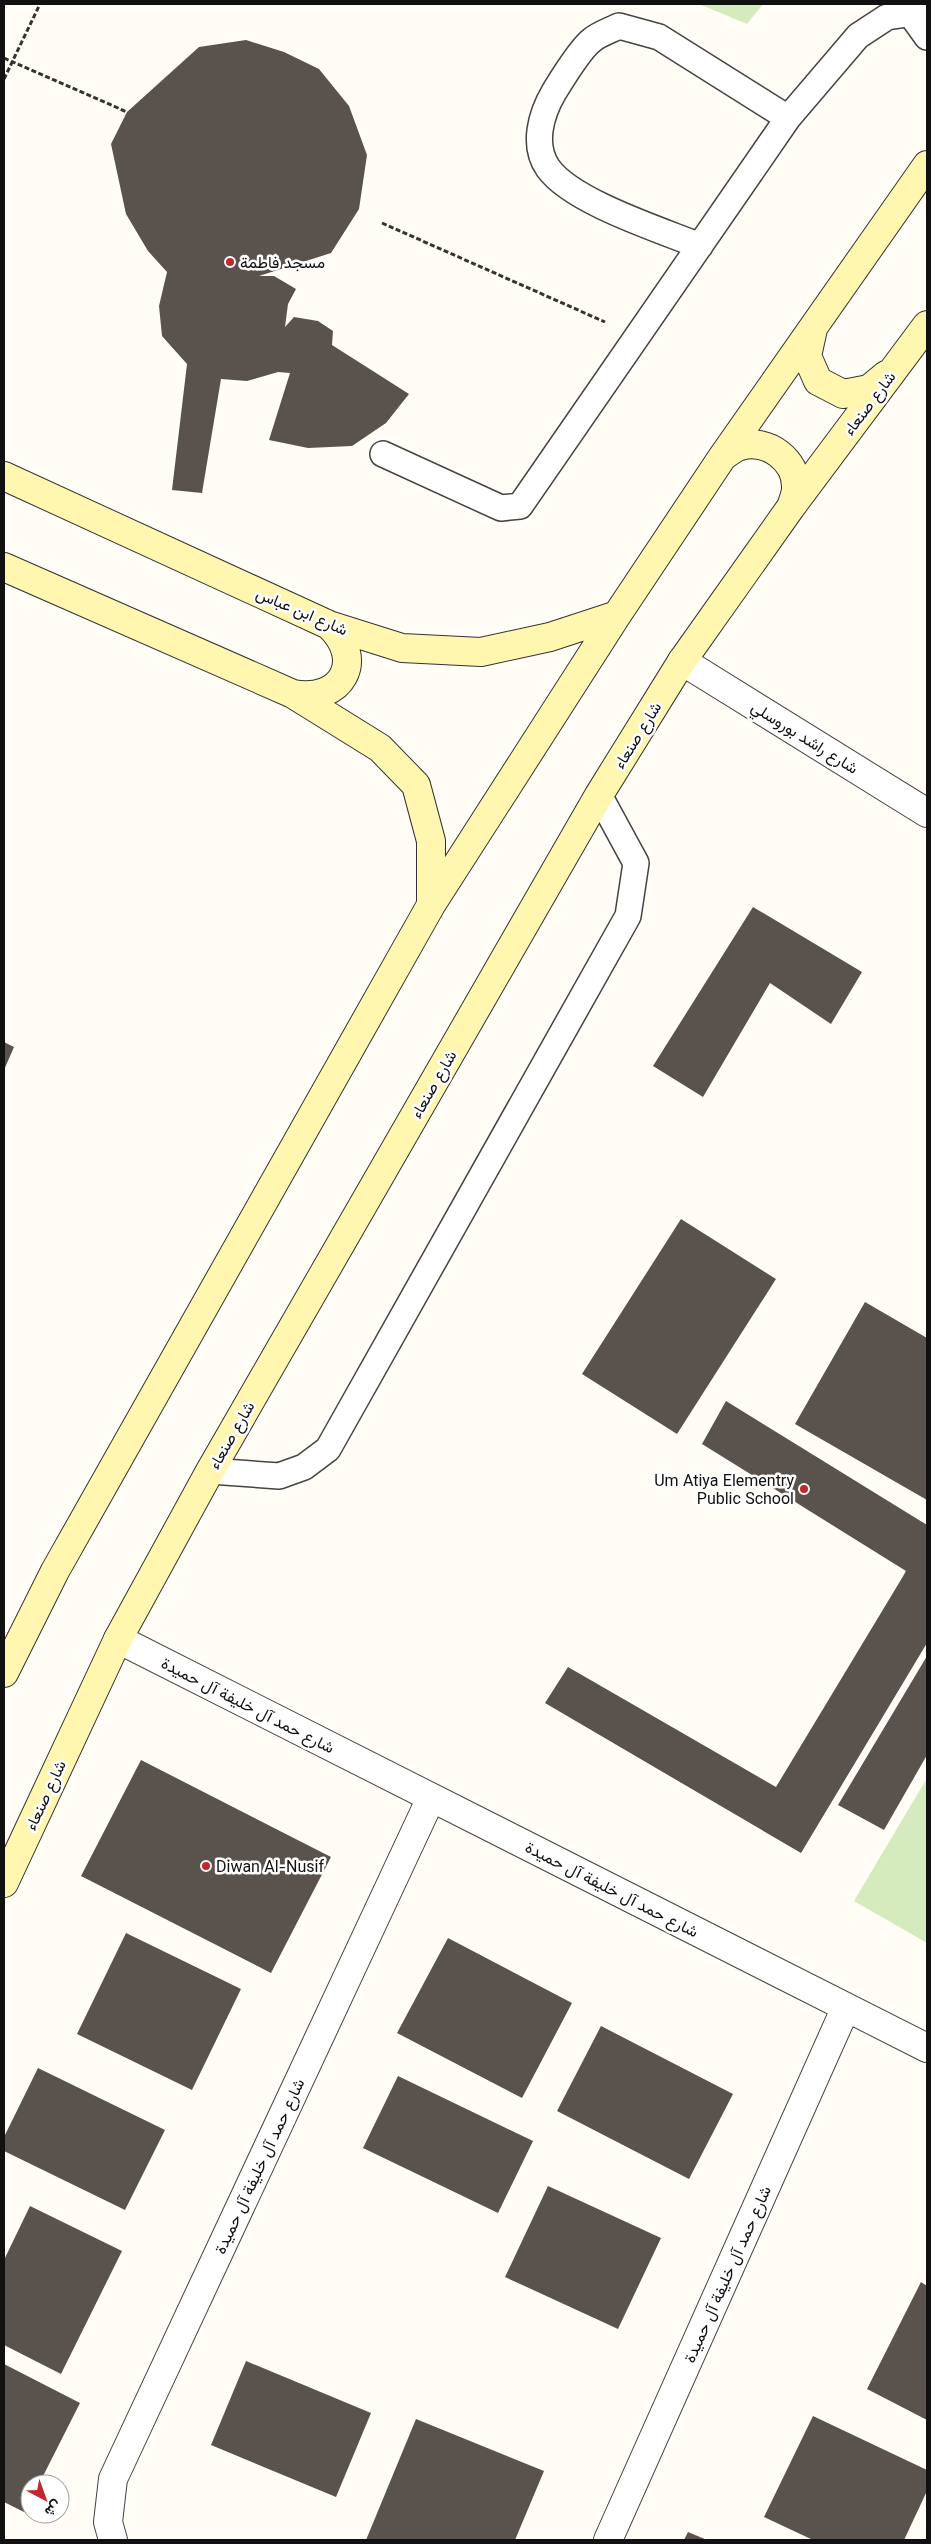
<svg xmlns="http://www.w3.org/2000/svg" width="931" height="2544" font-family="Georgia,Vazirmatn,serif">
<rect width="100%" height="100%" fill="#fffdf5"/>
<path fill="#d5ebbd" d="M699,4H763L747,24Z
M927,1778V1943L854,1901Z"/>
<path fill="#5a524d" d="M246,40L284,52L319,69L349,106L367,155L359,209L331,253L259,276H274L296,289L288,304L285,327L294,317L318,321L333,331L332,345L409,394L386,423L352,446L308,448L269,440L290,373L278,372L247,381L221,379L202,493L172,490L187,364L162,336L159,306L167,272L148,251L126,214L111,144L127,112L199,47Z
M753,907L862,972L831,1024L770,983L703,1097L653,1066Z
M4,1042L14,1047L4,1070Z
M681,1219L776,1279L677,1434L582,1374Z
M865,1302L927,1338V1500L795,1424Z
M726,1401L927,1525V1643L801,1853L545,1703L568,1667L776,1787L902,1578L906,1571L702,1444Z
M927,1656V1755L884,1830L838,1805Z
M141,1760L331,1857L271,1973L81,1876Z
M126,1933L241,1989L192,2090L77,2034Z
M448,1938L572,2003L522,2098L397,2033Z
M601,2026L733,2094L689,2179L557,2111Z
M38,2068L165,2130L125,2210L4,2151V2137Z
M398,2076L533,2141L498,2213L363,2148Z
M548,2186L661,2238L618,2329L505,2277Z
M30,2206L122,2251L61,2374L4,2345V2260Z
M921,2282L927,2286V2420L867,2389Z
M246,2361L371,2413L336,2497L211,2445Z
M4,2364L80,2403L39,2484H30V2501L24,2512L4,2502Z
M813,2416L927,2470V2491L904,2540H813L764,2517Z
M416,2419L544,2471L515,2540H366Z
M688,2532L707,2540H684Z"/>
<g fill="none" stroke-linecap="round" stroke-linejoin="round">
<g stroke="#444" stroke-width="28">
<path id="lane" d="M909,12L927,37
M700,246C661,230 572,202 548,168C532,145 541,114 554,92C562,79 580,49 592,40C599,34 611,30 619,26L659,37L788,118
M383,454L501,508L520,506L788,118L858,36L887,17L927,11
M210,1471L279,1476L304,1467L328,1449L628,916L636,863L599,795"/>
</g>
<g stroke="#444" stroke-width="30">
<path id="street" d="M682,661L927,813
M118,1639L927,2048
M113,2540L108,2522L113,2479L431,1798
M608,2540L846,2007"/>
</g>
<g stroke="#333" stroke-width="30">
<path id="secondary" d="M813,329L807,356L818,381L843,394L869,389L886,375
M723,456C728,453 734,448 740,446C767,438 797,460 796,488C796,494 793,501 791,507
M4,476L329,625L402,648L481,652L550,637L617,615
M4,567L293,694L380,748L416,785L431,841V905
M293,694C342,703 366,660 329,625
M4,1673L55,1571L431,905L617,615L723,456L927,165
M4,1883L118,1639L210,1471L599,795L682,661L791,507L927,325"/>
</g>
<path stroke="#333" stroke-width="3" stroke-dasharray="5 2.5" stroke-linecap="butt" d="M4,58L127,112
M4,79L40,4
M382,223L605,322"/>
<use href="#lane" stroke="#fff" stroke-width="25"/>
<use href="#street" stroke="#fff" stroke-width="28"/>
<use href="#secondary" stroke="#fff6b0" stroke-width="28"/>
</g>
<g fill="#c4262e" stroke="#fff" stroke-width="2">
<circle cx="230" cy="262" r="5"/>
<circle cx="804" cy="1489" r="5"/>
<circle cx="206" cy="1866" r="5"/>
</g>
<g text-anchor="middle" stroke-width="5" stroke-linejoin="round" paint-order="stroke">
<g font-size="16" fill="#111" stroke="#fff" text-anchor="start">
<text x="240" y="268">مسجد فاطمة</text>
<text x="794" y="1486" text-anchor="end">Um Atiya Elementry<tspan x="794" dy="18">Public School</tspan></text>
<text x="216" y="1872">Diwan Al-Nusif</text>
</g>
<g font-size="16" fill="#111" stroke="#fff">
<text transform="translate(869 403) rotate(-53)" y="6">شارع صنعاء</text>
<text transform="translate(302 611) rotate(23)" y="6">شارع ابن عباس</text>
<text transform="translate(637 735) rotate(-58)" y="6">شارع صنعاء</text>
<text transform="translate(805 737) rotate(32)" y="6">شارع راشد بوروسلي</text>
<text transform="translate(433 1084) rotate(-60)" y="6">شارع صنعاء</text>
<text transform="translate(231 1435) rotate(-60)" y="6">شارع صنعاء</text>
<text transform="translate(248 1705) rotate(27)" y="6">شارع حمد آل خليفة آل حميدة</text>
<text transform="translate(45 1795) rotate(-65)" y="6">شارع صنعاء</text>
<text transform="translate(612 1889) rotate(27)" y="6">شارع حمد آل خليفة آل حميدة</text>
<text transform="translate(259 2166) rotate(-65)" y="6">شارع حمد آل خليفة آل حميدة</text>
<text transform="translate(727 2274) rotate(-66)" y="6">شارع حمد آل خليفة آل حميدة</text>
</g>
</g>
<rect width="931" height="2544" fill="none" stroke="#111111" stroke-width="10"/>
<g transform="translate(45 2499) rotate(139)"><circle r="24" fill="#ffffff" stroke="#a0a0a0"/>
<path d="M0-4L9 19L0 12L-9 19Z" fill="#c4262e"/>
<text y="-8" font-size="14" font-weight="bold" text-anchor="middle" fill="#111111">ش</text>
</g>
</svg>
